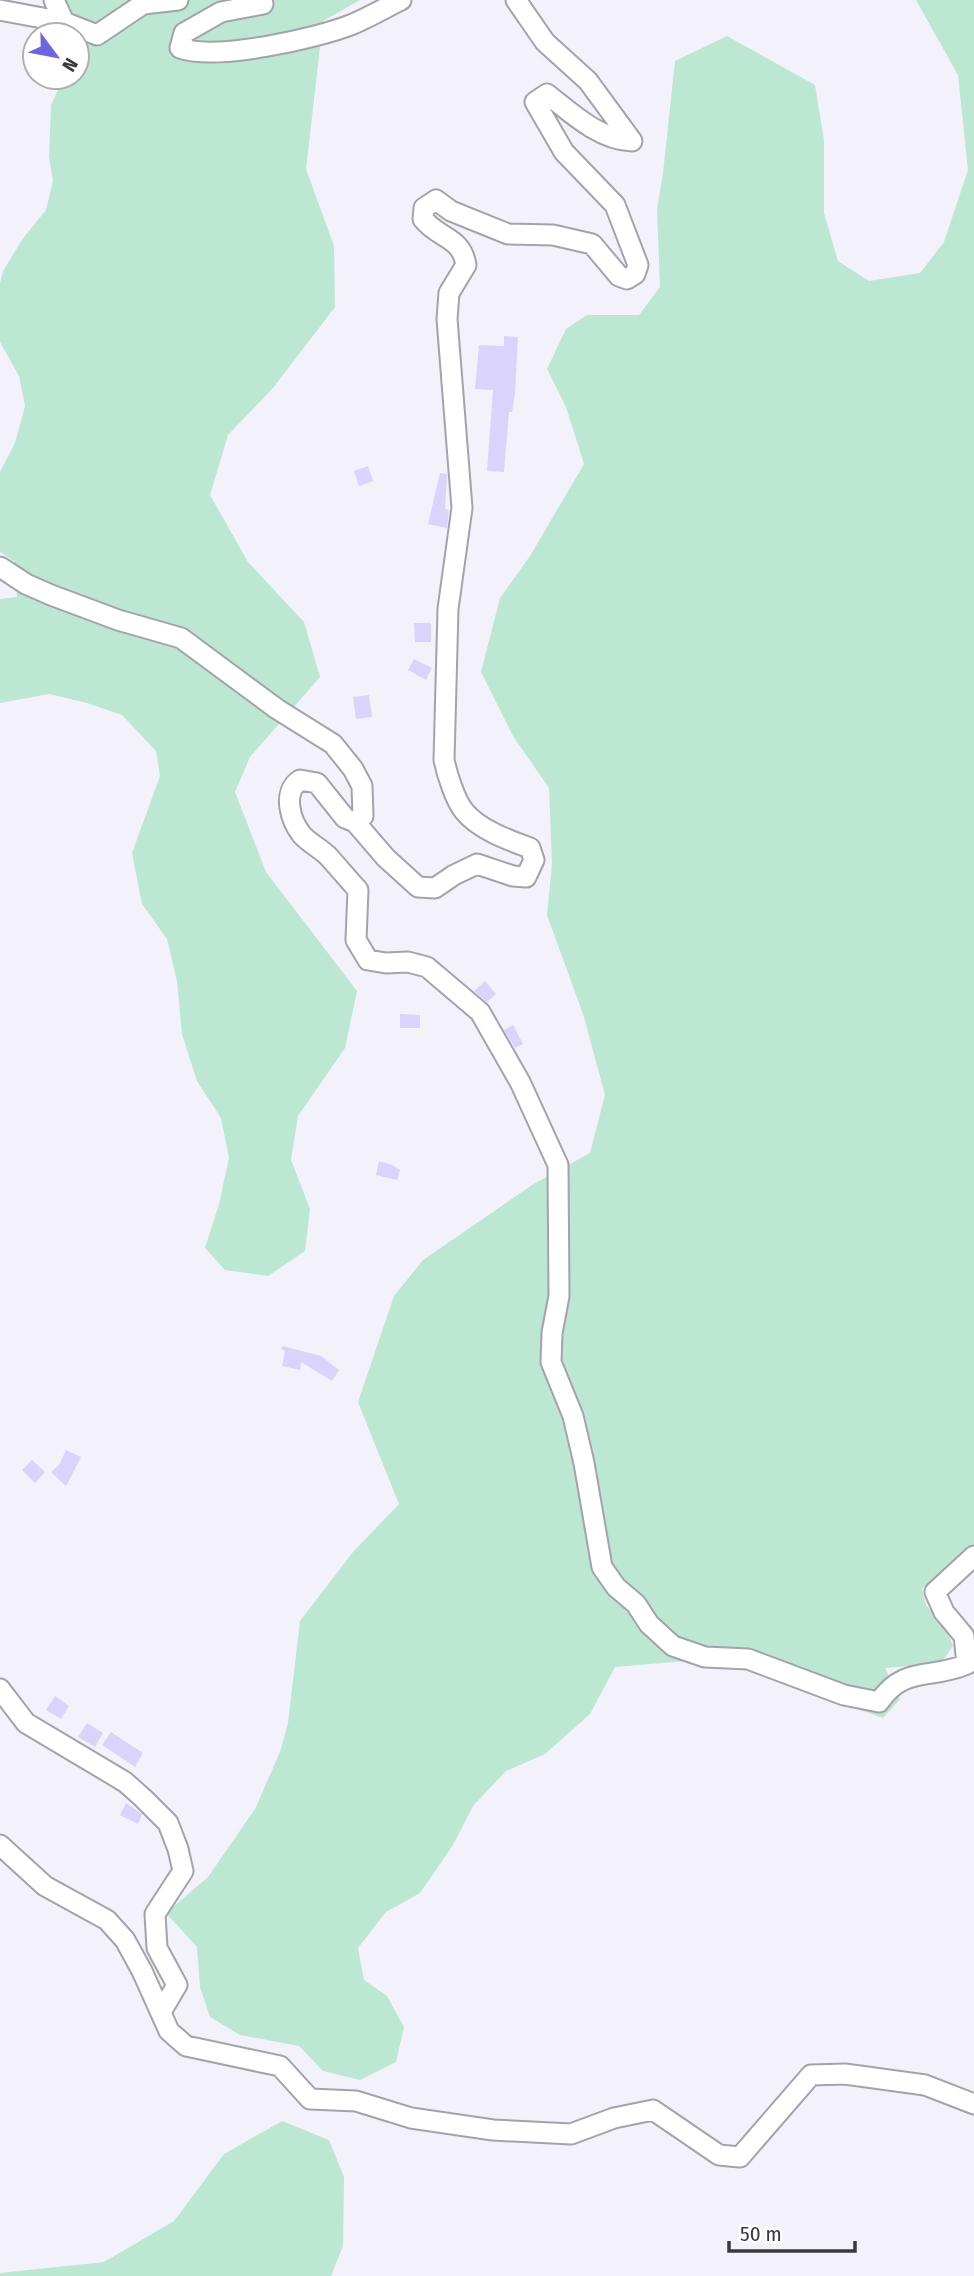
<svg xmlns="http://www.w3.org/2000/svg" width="974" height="2276" font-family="'Fira Sans Condensed',sans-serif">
<rect width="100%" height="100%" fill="#f3f2fa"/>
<path fill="#bce7d2" d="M62,0H360L323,21L306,169L334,246L335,307L273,388L228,435L210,495L248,562L304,622L320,677L250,757L235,792L266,872L357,991L345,1048L298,1116L291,1160L310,1209L305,1251L268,1276L225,1270L205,1248L219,1204L229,1158L221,1118L197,1081L182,1034L177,981L167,939L142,904L132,853L160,776L156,751L122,715L87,703L49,694L0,703V599L17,597L14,561L0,552V472L15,443L25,406L19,376L0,342V283L3,271L24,237L46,210L53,181L49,157L51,105L64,77H77V35H68Z
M916,0H974V1544L922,1589L926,1605L946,1628L953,1646L943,1660L925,1665L885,1668L900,1699L883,1718L748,1671L685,1661L615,1667L590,1714L545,1754L506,1771L473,1806L453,1845L420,1893L386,1912L358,1948L364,1980L387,1996L404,2027L396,2062L360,2080L323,2071L299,2046L240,2035L210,2017L200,1987L197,1947L166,1913L208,1877L255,1809L280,1752L288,1723L300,1621L353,1552L399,1504L358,1402L394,1296L423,1260L532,1185L590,1153L605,1095L584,1017L547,915L552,863L549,788L513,736L481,672L500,598L530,556L584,464L566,407L547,369L566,329L587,315H639L660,287L657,210L663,173L675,61L727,36L815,85L824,140V213L838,261L869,281L920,273L944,242L968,170L958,75Z
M282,2121L329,2140L344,2177L343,2246L331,2276H0V2273L104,2262L174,2221L224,2154Z"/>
<path fill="#dad3fb" d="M504,336L518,337L515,393L512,412H509L504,472L487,471L493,390L475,389L479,345L504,346Z
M368,466L373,481L359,486L354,471Z
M440,473L447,474L445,509L449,510L447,528L428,524Z
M414,623H431V642H415Z
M414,659L432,668L426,680L408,670Z
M369,695L372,717L356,719L353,697Z
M485,981L496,994L487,1002L474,991Z
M400,1014L420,1015V1028H400Z
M513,1025L523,1044L515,1048L504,1030Z
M379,1161L392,1165L400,1170L397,1180L376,1175Z
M283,1346L321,1356L339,1370L332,1381L301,1362L300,1370L282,1366L285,1351L281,1349Z
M66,1450L81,1457L66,1486L51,1472L59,1465Z
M32,1460L45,1472L35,1483L22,1470Z
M55,1696L69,1706L61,1719L46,1710Z
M87,1723L103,1733L95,1747L78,1737Z
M111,1732L143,1753L135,1767L102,1745Z
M126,1803L142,1814L138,1824L120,1815Z"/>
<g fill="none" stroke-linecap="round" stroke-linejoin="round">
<g stroke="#a4a2aa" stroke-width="23">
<path id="street" d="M54,0L64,22L97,35L143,4L178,0
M262,0L263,4L221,12L184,33L180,48C215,61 316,39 353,24C369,17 385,8 401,0
M0,10L64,22
M0,567L26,584L51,595L118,620L181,638L277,709L333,744L353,769L362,786L363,816L355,822L386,858L418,887L435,888L454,875L477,864L513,876L526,877L534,860L530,848C508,840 478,829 464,811C455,800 447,774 444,760L448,609L462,508L447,319L449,293L466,265C461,236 439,239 423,219L424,208L436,200L451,211L508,234L553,235L592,244L619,276L627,279L635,274L638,265L615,205L564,152L535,102L547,94C571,113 600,140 632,141L588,81L545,42L516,0
M355,822L345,818L317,783L300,780C282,792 290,820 302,835C309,843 320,848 328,856C338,867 348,879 358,890L356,940L368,960L386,963L408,962L427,967L480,1012L520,1082L558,1165L559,1296L552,1333L551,1362L573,1416L584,1463L602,1567L616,1587L636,1604L649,1624L673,1646L705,1657L748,1659L844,1695L879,1702C904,1665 931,1680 967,1664L964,1636L944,1612L935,1592L974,1556
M0,1689L26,1723L125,1782L143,1798L168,1823L178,1849L183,1871L155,1914L157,1948L177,1985L161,2012
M0,1845L45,1886L107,1920L125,1940L142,1971L169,2031L186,2046L280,2066L310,2099L356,2101L411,2118L493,2130L571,2134L614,2118L653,2110L719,2155L740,2157L811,2075L845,2074L925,2085L974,2104"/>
</g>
<use href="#street" stroke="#fff" stroke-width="19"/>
</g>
<g transform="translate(56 56) rotate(122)"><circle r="33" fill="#ffffff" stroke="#b0b0b1" stroke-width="2"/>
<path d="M0-5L12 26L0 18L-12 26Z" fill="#6f65e0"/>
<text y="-10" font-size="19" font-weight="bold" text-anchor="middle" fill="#39393c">N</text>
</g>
<path d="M729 2241v10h126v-10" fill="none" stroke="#39393c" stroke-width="3.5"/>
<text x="740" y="2241" font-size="21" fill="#39393c" stroke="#ffffff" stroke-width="5" paint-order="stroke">50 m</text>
</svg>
